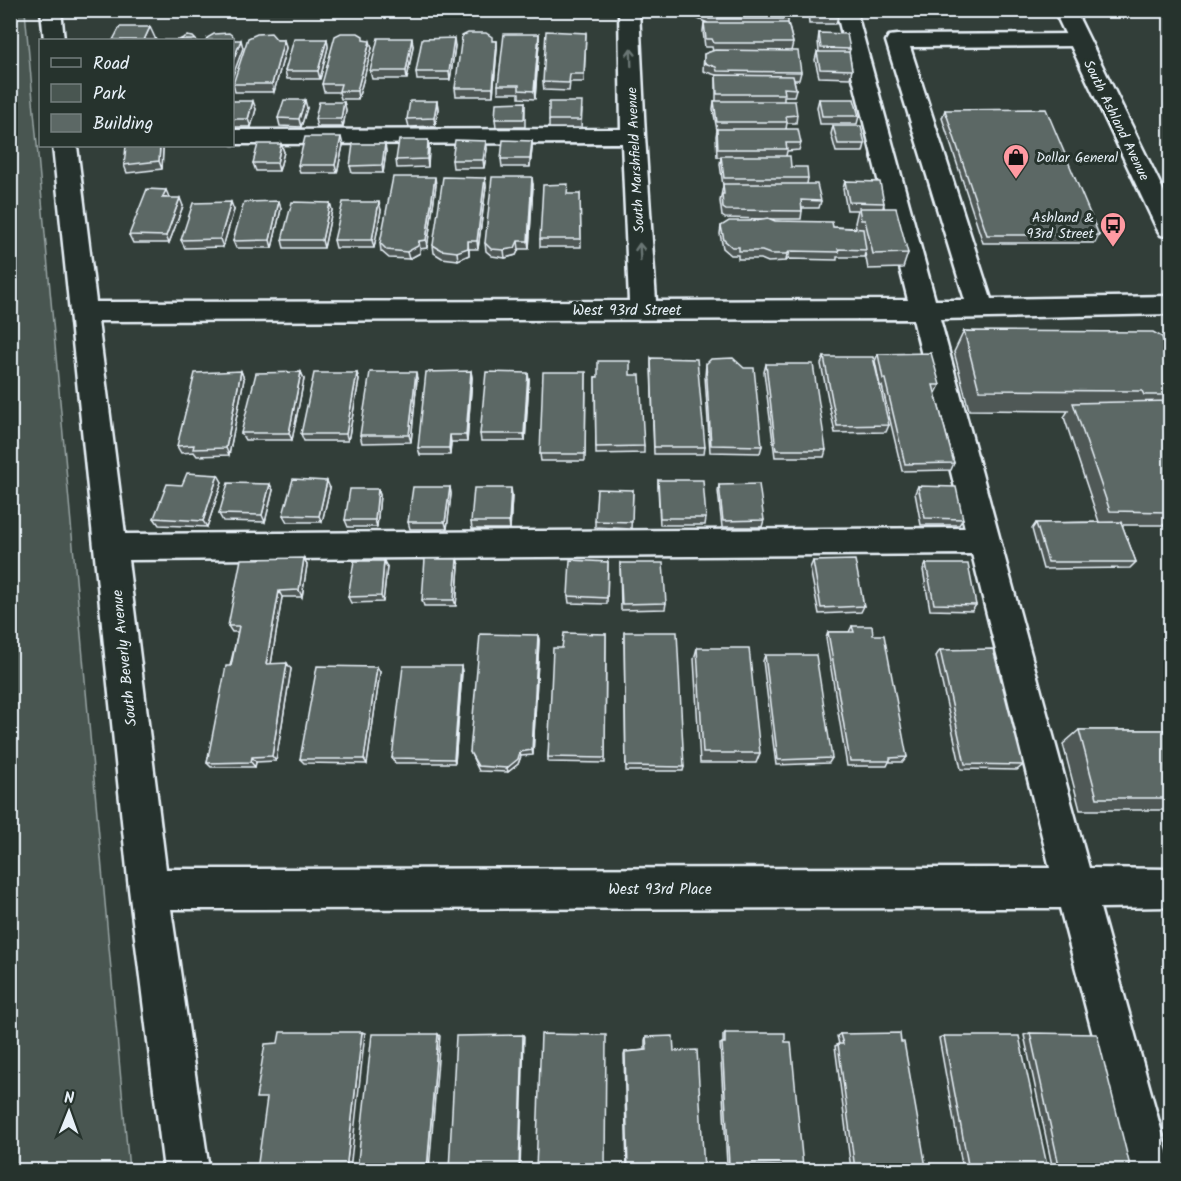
<svg xmlns="http://www.w3.org/2000/svg" width="1181" height="1181" font-family="Kalam,sans-serif">
<rect width="100%" height="100%" fill="#323e39"/>
<filter id="ink" filterUnits="userSpaceOnUse"><feTurbulence type="fractalNoise" baseFrequency=".0167" numOctaves="2"/><feDisplacementMap in="SourceGraphic" scale="12" xChannelSelector="R" yChannelSelector="G"/><feConvolveMatrix kernelMatrix="1 2 1 2 8 2 1 2 1" color-interpolation-filters="sRGB"/></filter>
<g filter="url(#ink)">
<path fill="#495651" stroke="#98a4a4" stroke-width="1.5" d="M10,11H25L129,1170H11Z"/>
<g fill="none" stroke-linecap="round" stroke-linejoin="round">
<g stroke="#e8f1f8" stroke-width="5">
<path id="minor" d="M41,10H61L64,40H44Z
M619,10H639L645,136L656,301L908,300L836,10H856L935,300H965L886,41L889,36L897,35L1078,34L1086,35L1089,40L1086,45L1078,46L910,47L991,299L1170,296V314L940,319L1089,868L1170,869V907L1100,908L1170,1162V1170H1128L1060,908L171,909L209,1170H164L129,889L53,146H77L96,302L629,301L622,143L232,144V130L621,129ZM913,319L965,528L125,534L98,321ZM972,554L1050,868L166,869L128,560Z"/>
</g>
<g stroke="#e8f1f8" stroke-width="5">
<path id="major" d="M1054,10H1075L1170,204V237L1161,235L1157,229Z"/>
</g>
<use href="#minor" fill="#26332d" fill-rule="evenodd"/>
<use href="#major" fill="#26332d" fill-rule="evenodd"/>
</g>
<path fill="#4f5957" stroke="#e8f1f8" stroke-width="1.5" d="M698,10H787L788,19V23L793,43L791,51L801,72L799,80H794L796,89L794,96H784V101L797,115L796,123H787L786,129L801,143L799,150L787,151L786,156L791,167L808,178L807,184L821,201L819,208H802V211L801,219H770L775,221L833,227L856,228L855,223L858,210H847L843,189L845,181L884,203L883,208L908,253L903,268L868,269L865,253L864,257H837V260L788,259L786,261L768,262L761,259H738V255H731L723,248L720,234L721,226L764,219L725,218L722,216L720,201L723,186L720,164L721,157H717L716,136L717,130L713,109L714,101H716V75L703,71L704,54L713,51L712,47H705L703,31L704,23H708L698,19Z
M808,10H837L838,16L836,24H809Z
M586,33L584,82H570L569,91L544,90L543,82Z
M819,33L850,49L849,53L852,70L850,78L819,77L815,60L817,52H819L818,41Z
M539,34V42L535,99L519,98V93H498V85Z
M327,39L328,47L320,79H287L285,71Z
M277,40H284L286,48L274,92H235L233,84Z
M364,41L372,48L358,99H341L339,92H324L322,84Z
M493,41H497V49L493,96H456L455,88Z
M413,46L407,79H372L370,71Z
M455,46L450,80H417L416,72Z
M819,99L859,116L857,124H820L817,107Z
M232,101L256,109L251,127H232Z
M437,101L438,109L435,126L409,127L407,119Z
M344,102L346,110L343,127H317L315,119Z
M525,102V127H496L495,119Z
M307,108L301,127L280,126L278,118Z
M582,110L581,128H549V120Z
M945,110L1099,235L1095,243H983L942,118Z
M833,126L865,144L863,152H836L831,134Z
M428,140L429,148L428,167L397,168L396,160Z
M486,141L487,149L484,168H453L452,160Z
M532,141V149L530,167H502L501,159Z
M281,144L284,152L279,171H256L253,163Z
M385,144L386,152L383,173H352L350,166Z
M343,145L337,173H300L298,165Z
M163,149L162,169L127,173L124,165Z
M485,178L486,186L478,249H469V255L458,260L442,258L434,253L433,245Z
M436,185L427,248L420,249V253L409,259L389,258L381,251L380,243Z
M533,185L529,249H519L516,255L505,258L492,256L486,251L485,243Z
M580,194L581,247H540V239Z
M169,198L183,206L169,243H133L129,235Z
M279,201L281,209L272,248H236L233,241Z
M330,203L332,210L324,248H284L282,240Z
M234,210L223,247L185,248L181,240Z
M381,210L374,248H336L334,240Z
M964,331L1170,358V525H1122L1136,562L1130,568L1043,569L1032,529L1036,523L1099,522L1064,417L1068,411L969,410L954,352Z
M878,354L940,385L936,393H935L954,463L951,470L902,471L882,386H880L875,361Z
M824,357L889,425L886,432L835,433L821,364Z
M651,358L705,447L704,454H654L651,365Z
M706,364L762,446L760,453L710,452L705,376Z
M766,364L826,450L824,457H775L764,372Z
M241,371L244,379L229,455L197,456L194,452L181,453L177,446Z
M471,371L472,378L467,442H451L450,455H420L418,448Z
M301,372L304,379L292,440H245L241,433Z
M586,372L585,461H541L540,454Z
M357,373L359,380L348,441H304L301,434Z
M630,375L644,446V453L596,454L595,377Z
M417,379L411,442L362,443L360,435Z
M529,380L525,441H481L480,434Z
M218,475L222,482L207,527L159,525L154,518L182,485Z
M658,480L706,518L705,525H660L658,487Z
M719,485L764,520L762,527H722L718,491Z
M918,486L963,519L959,525H921L915,493Z
M450,487L451,494L447,529H410L408,522Z
M330,488L322,522H287L283,515Z
M378,489L380,495L377,527H348L345,520Z
M273,490L265,522L223,521L219,514Z
M633,490L631,529L595,527V521Z
M512,495L510,529H472L471,522Z
M304,558L307,565L302,597H282L271,664L291,669L276,761L256,762L255,767H211L207,763L238,632H232L228,626Z
M457,559L459,565L456,606H424L422,600Z
M813,561L864,606L861,612L819,614L810,568Z
M608,562L607,604L569,603L568,596Z
M620,563L666,603L665,609L621,610Z
M926,564L976,605L972,611L930,610L923,570Z
M387,567L383,602L351,603L348,597Z
M852,626L873,635L907,757L903,762H889L887,766H847L826,638L828,632H849Z
M624,632L684,767L683,771H626Z
M606,634L605,763L548,762V757L562,648Z
M538,635L539,640L533,755L521,756L518,764L508,772L479,771L470,752Z
M697,648L760,753L756,763H700L694,659Z
M940,650L1023,765L1017,770L961,769L936,656Z
M765,655L832,758L829,763L776,765L763,661Z
M461,666L462,672L455,763H395L392,758Z
M377,667L380,672L367,764L304,763L300,759Z
M1079,730H1170V810H1080L1063,744Z
M725,1033L729,1164H727L720,1044L723,1043V1035Z
M1030,1033L1131,1170H1053L1024,1035Z
M840,1034L901,1042L855,1169H851L835,1046L839,1044L837,1036Z
M944,1036L1048,1170H963L939,1038Z
M646,1037L674,1051L704,1170H627L624,1055L625,1052L645,1050V1040Z"/>
<path fill="#404947" stroke="#e8f1f8" stroke-width="1.5" d="M150,27L156,40H144Z
M539,34V42L535,99L534,91Z
M412,38L413,46L407,79L406,71Z
M454,38L455,46L450,80L449,72Z
M327,39L328,47L320,79L318,71Z
M241,40L243,48L232,78V63Z
M284,40L286,48L274,92L272,84Z
M370,41L372,48L358,99L357,91Z
M497,41V49L493,96V88Z
M305,100L307,108L301,127L299,119Z
M253,101L256,109L251,127L248,119Z
M437,101L438,109L435,126L434,118Z
M344,102L346,110L343,127L341,119Z
M341,137L343,145L337,173L335,165Z
M428,140L429,148L428,167L427,159Z
M486,141L487,149L484,168L483,160Z
M532,141V149L530,167V159Z
M281,144L284,152L279,171L277,163Z
M385,144L386,152L383,173L382,165Z
M160,146H162L163,149L162,169L159,161Z
M435,177L436,185L427,248L426,240Z
M532,177L533,185L529,249L528,241Z
M485,178L486,186L478,249L477,241Z
M166,190L169,197L162,198Z
M180,198L183,206L169,243L166,236Z
M279,201L281,209L272,248L270,240Z
M231,202L234,210L223,247L220,239Z
M379,202L381,210L374,248L372,240Z
M330,203L332,210L324,248L322,240Z
M419,241L420,249V253L409,259L407,252Z
M468,241L469,255L458,260L457,252Z
M518,241L519,249L516,255L505,258L504,250Z
M790,251L788,259L786,261L787,254Z
M241,371L244,379L229,455L226,448Z
M471,371L472,378L467,442L466,435Z
M301,372L304,379L292,440L289,433Z
M416,372L417,379L411,442L409,435Z
M357,373L359,380L348,441L346,434Z
M528,373L529,380L525,441L524,434Z
M450,435L451,442L450,455L449,448Z
M218,475L222,482L207,527L203,521Z
M327,481L330,488L322,522L319,516Z
M270,484L273,490L265,522L262,515Z
M450,487L451,494L447,529L445,522Z
M511,488L512,495L510,529L509,522Z
M378,489L380,495L377,527L375,520Z
M304,558L307,565L302,597L299,590Z
M457,559L459,565L456,606L454,600Z
M384,561L387,567L383,602L381,596Z
M279,591L282,597L270,670L266,664Z
M538,635L539,640L533,755L532,750Z
M287,663L291,669L276,761L272,756Z
M461,666L462,672L455,763L454,759Z
M377,667L380,672L367,764L364,759Z
M520,752L521,756L518,764L508,772L507,768Z
M252,757L256,762L255,767L251,762Z
M362,1032L365,1033L350,1170H346Z
M438,1034L440,1036L429,1170H427Z
M523,1035L524,1036L520,1170H519Z"/>
<path fill="#5c6865" stroke="#e8f1f8" stroke-width="1.5" d="M699,10H787L788,19H709V15Z
M810,10H837L838,16H811Z
M704,23H788L793,43H714L712,39H706Z
M120,27H150L144,40H113Z
M546,31L586,33L584,74H570L569,83L543,82Z
M229,33L234,37L233,40H241L232,63V40H206L207,38L214,34Z
M271,33L277,40H284L272,84H233L248,38L257,34Z
M341,33H358L363,36V40L370,41L357,91H339L341,84H322L335,36Z
M468,33H486L492,37V41H497L493,88H455L462,36Z
M819,33L847,34L850,49L821,48Z
M504,34H539L534,91L519,90V85H498Z
M187,36L193,37L196,40H164H179Z
M378,38H412L406,71H370Z
M454,38L449,72H416L422,39Z
M294,39H327L318,71H285Z
M715,50L798,51L801,72L717,71L716,67L704,63V54Z
M817,52H849L852,70L820,69Z
M716,75L793,76L796,89L784,88L785,94H717Z
M819,99H854L859,116H822Z
M284,100H305L299,119L278,118Z
M232,101H253L248,119H232Z
M410,101H437L434,118L407,119Z
M714,101H795L797,115L786,116L787,122H717Z
M319,102H344L341,119H315Z
M525,102L524,119H495L496,103Z
M549,102H582L581,120H549Z
M1046,109L1099,235H987L945,110Z
M833,126H861L865,144H838Z
M717,129H798L801,143H786L787,149H718Z
M305,137H341L335,165H298Z
M399,140H428L427,159L396,160Z
M455,140L486,141L483,160H452Z
M503,140L532,141L530,159H501Z
M258,144H281L277,163H253Z
M353,144H385L382,165L350,166Z
M126,146H160L159,161L124,165Z
M721,156H790L791,167H807L808,178H724Z
M393,177H435L426,240L419,241L418,246L407,252L387,250L380,243Z
M443,177L485,178L477,241H468V248L457,252L441,250L433,245Z
M492,177H532L528,241H518L515,248L504,250L491,249L485,243Z
M845,181L880,182L884,203L849,202Z
M568,184L567,194H580L581,239H540L543,185Z
M723,184H817L821,201L801,200L802,211L726,210L723,208L722,194H724Z
M147,189L166,190L162,198H180L166,236L129,235Z
M279,201L270,240L233,241L244,202Z
M231,202L220,239L181,240L193,203Z
M292,202L330,203L322,240H282Z
M343,202H379L372,240H334Z
M859,208H896L908,253L873,254L865,220H861Z
M768,218L775,221L832,222L833,227L863,229L866,250L838,249L839,252L790,251L787,254H770L762,251H739V247H732L724,240L721,226L729,221H750Z
M964,331L1153,332L1162,337L1170,358V395H1144L1142,391L979,390Z
M931,353L940,385H933L954,463L905,464L885,379H883L878,354Z
M824,357H873L889,425L837,426Z
M651,358L697,359L705,447H654Z
M733,358L744,368H754L762,446L711,445L706,364L711,359Z
M598,361H630V375H640L644,446L596,447L595,377H598Z
M766,364H813L826,450H776Z
M241,371L226,448L193,449L194,445L177,446L195,373Z
M471,371L466,435H450L449,448H418L426,372Z
M301,372L289,433H241L256,373Z
M370,372H416L409,435H360Z
M486,372L528,373L524,434H480Z
M543,372H586L585,454H540Z
M314,373H357L346,434H301Z
M1170,401V512L1110,511L1073,403Z
M187,473L218,475L203,521L154,518L167,484L182,485Z
M293,479L327,481L319,516L283,515Z
M658,480H703L706,518H660Z
M228,483L270,484L262,515L219,514Z
M759,484L764,520L723,521L719,485Z
M918,486L956,487L963,519L925,518Z
M413,487H450L445,522H408Z
M474,488H511L509,522H471Z
M350,489H378L375,520H345Z
M597,489L633,490L632,522L595,521Z
M1121,522L1136,562H1048L1036,523Z
M304,558L299,590L279,591L266,664L287,663L272,756L252,757L251,762L207,763L226,666H231L239,626H228L241,559Z
M425,559H457L454,600H422Z
M570,560L608,562L607,598L568,596Z
M855,560L864,606L821,608L813,561Z
M354,561H384L381,596L348,597Z
M620,563H663L666,603L622,604Z
M926,564H968L976,605L934,604Z
M852,626H872L873,635H884L907,757L890,758V761H850L828,632H854Z
M624,632H677L684,767L626,766Z
M564,633L606,634L605,758L548,757L553,648H562Z
M480,634L538,635L532,750L520,752L518,759L507,768L478,766L470,752Z
M697,648H749L760,753H703Z
M993,649L1023,765L965,764L940,650Z
M765,655H816L832,758L778,760Z
M317,666L377,667L364,759H300Z
M403,666H461L454,759L392,758Z
M1079,730H1170V798H1097Z
M280,1032H362L346,1170H257L267,1098H256L265,1044L278,1043Z
M725,1033H785V1042H791L803,1167L729,1164L722,1043H725Z
M900,1033L901,1042H904L926,1167L855,1169L838,1044H843L840,1034Z
M1030,1033L1097,1034L1131,1170H1060Z
M372,1034H438L427,1170H357Z
M541,1034L606,1035L605,1170H536Z
M523,1035L519,1170H449L456,1036Z
M673,1036L674,1051L697,1050L704,1170H628L625,1052L647,1050L646,1037Z
M944,1036H1019L1048,1170H969Z"/>
<defs><path id="oneway-shaft" d="M-6 0H5M1.5-3L5.5 0L1.5 3" fill="none" stroke-width="1.6" stroke-linecap="round" stroke-linejoin="round" transform="scale(1.5)"/></defs>
<g stroke="#6a7674">
<use href="#oneway-shaft" transform="translate(631 57) rotate(-92)"/>
<use href="#oneway-shaft" transform="translate(640 252) rotate(-93)"/>
</g>
</g>
<defs>
<g id="shop-pin" transform="scale(1.35)"><path d="M0 17L-7.5 6A9.5 9.5 0 1 1 7.5 6Z" fill="#ff9aa2" stroke="#26332d"/><path d="M-5-2.5h2.3a2.7 3.5 0 0 1 5.4 0H5L5.5 6h-11ZM-1.5-2.5h3a1.5 2.3 0 0 0-3 0Z" fill="#111"/></g>
<g id="bus-pin" transform="scale(1.35)"><path d="M0 17L-7.5 6A9.5 9.5 0 1 1 7.5 6Z" fill="#ff9aa2" stroke="#26332d"/><path d="M-5-6H5V4H4V6H2V4H-2V6H-4V4H-5ZM-3.5-4V0h7V-4ZM-3.5 1.2v1.5H-2V1.2ZM2 1.2v1.5H3.5V1.2Z" fill="#111"/></g>
</defs>
<g fill-rule="evenodd">
<use href="#shop-pin" x="1016" y="157"/>
<use href="#bus-pin" x="1113" y="225"/>
</g>
<g text-anchor="middle" stroke-width="6" stroke-linejoin="round" paint-order="stroke">
<g font-size="14" fill="#e8f1f8" stroke="#26332d">
<text transform="translate(1117 120) rotate(64)" y="5">South Ashland Avenue</text>
<text transform="translate(635 160) rotate(-93)" y="5">South Marshfield Avenue</text>
</g>
<g font-size="14" fill="#e8f1f8" stroke="#26332d" text-anchor="start">
<text x="1036" y="162">Dollar General</text>
<text x="1094" y="222" text-anchor="end">Ashland &amp;<tspan x="1094" dy="16">93rd Street</tspan></text>
</g>
<g font-size="15" fill="#e8f1f8" stroke="#26332d">
<text x="627" y="315">West 93rd Street</text>
<text transform="translate(124 658) rotate(-96)" y="5">South Beverly Avenue</text>
<text x="660" y="894">West 93rd Place</text>
</g>
</g>
<rect width="1181" height="1181" fill="none" stroke="#26332d" stroke-width="36"/>
<rect x="18" y="18" width="1145" height="1145" fill="none" stroke="#e8f1f8" stroke-width="2" filter="url(#ink)"/>
<rect x="39" y="39" width="195" height="108" fill="#26332d" stroke="#747f7e" stroke-width="1.5"/>
<rect x="51" y="58" width="30" height="9" fill="#26332d" stroke="#747f7e" stroke-width="1.5"/>
<text x="93" y="69" font-size="18" fill="#e8f1f8">Road</text>
<rect x="51" y="84" width="30" height="18" fill="#495651" stroke="#747f7e" stroke-width="1.5"/>
<text x="93" y="99" font-size="18" fill="#e8f1f8">Park</text>
<rect x="51" y="114" width="30" height="18" fill="#5c6865" stroke="#747f7e" stroke-width="1.5"/>
<text x="93" y="129" font-size="18" fill="#e8f1f8">Building</text>
<g transform="translate(69 1112) rotate(1)" stroke="#26332d" stroke-width="4.5" paint-order="stroke">
<path d="M0-4.5L10 22L0 15L-10 22Z" fill="#e8f1f8"/>
<text y="-9" font-size="16" font-weight="bold" text-anchor="middle" fill="#e8f1f8">N</text>
</g>
</svg>
